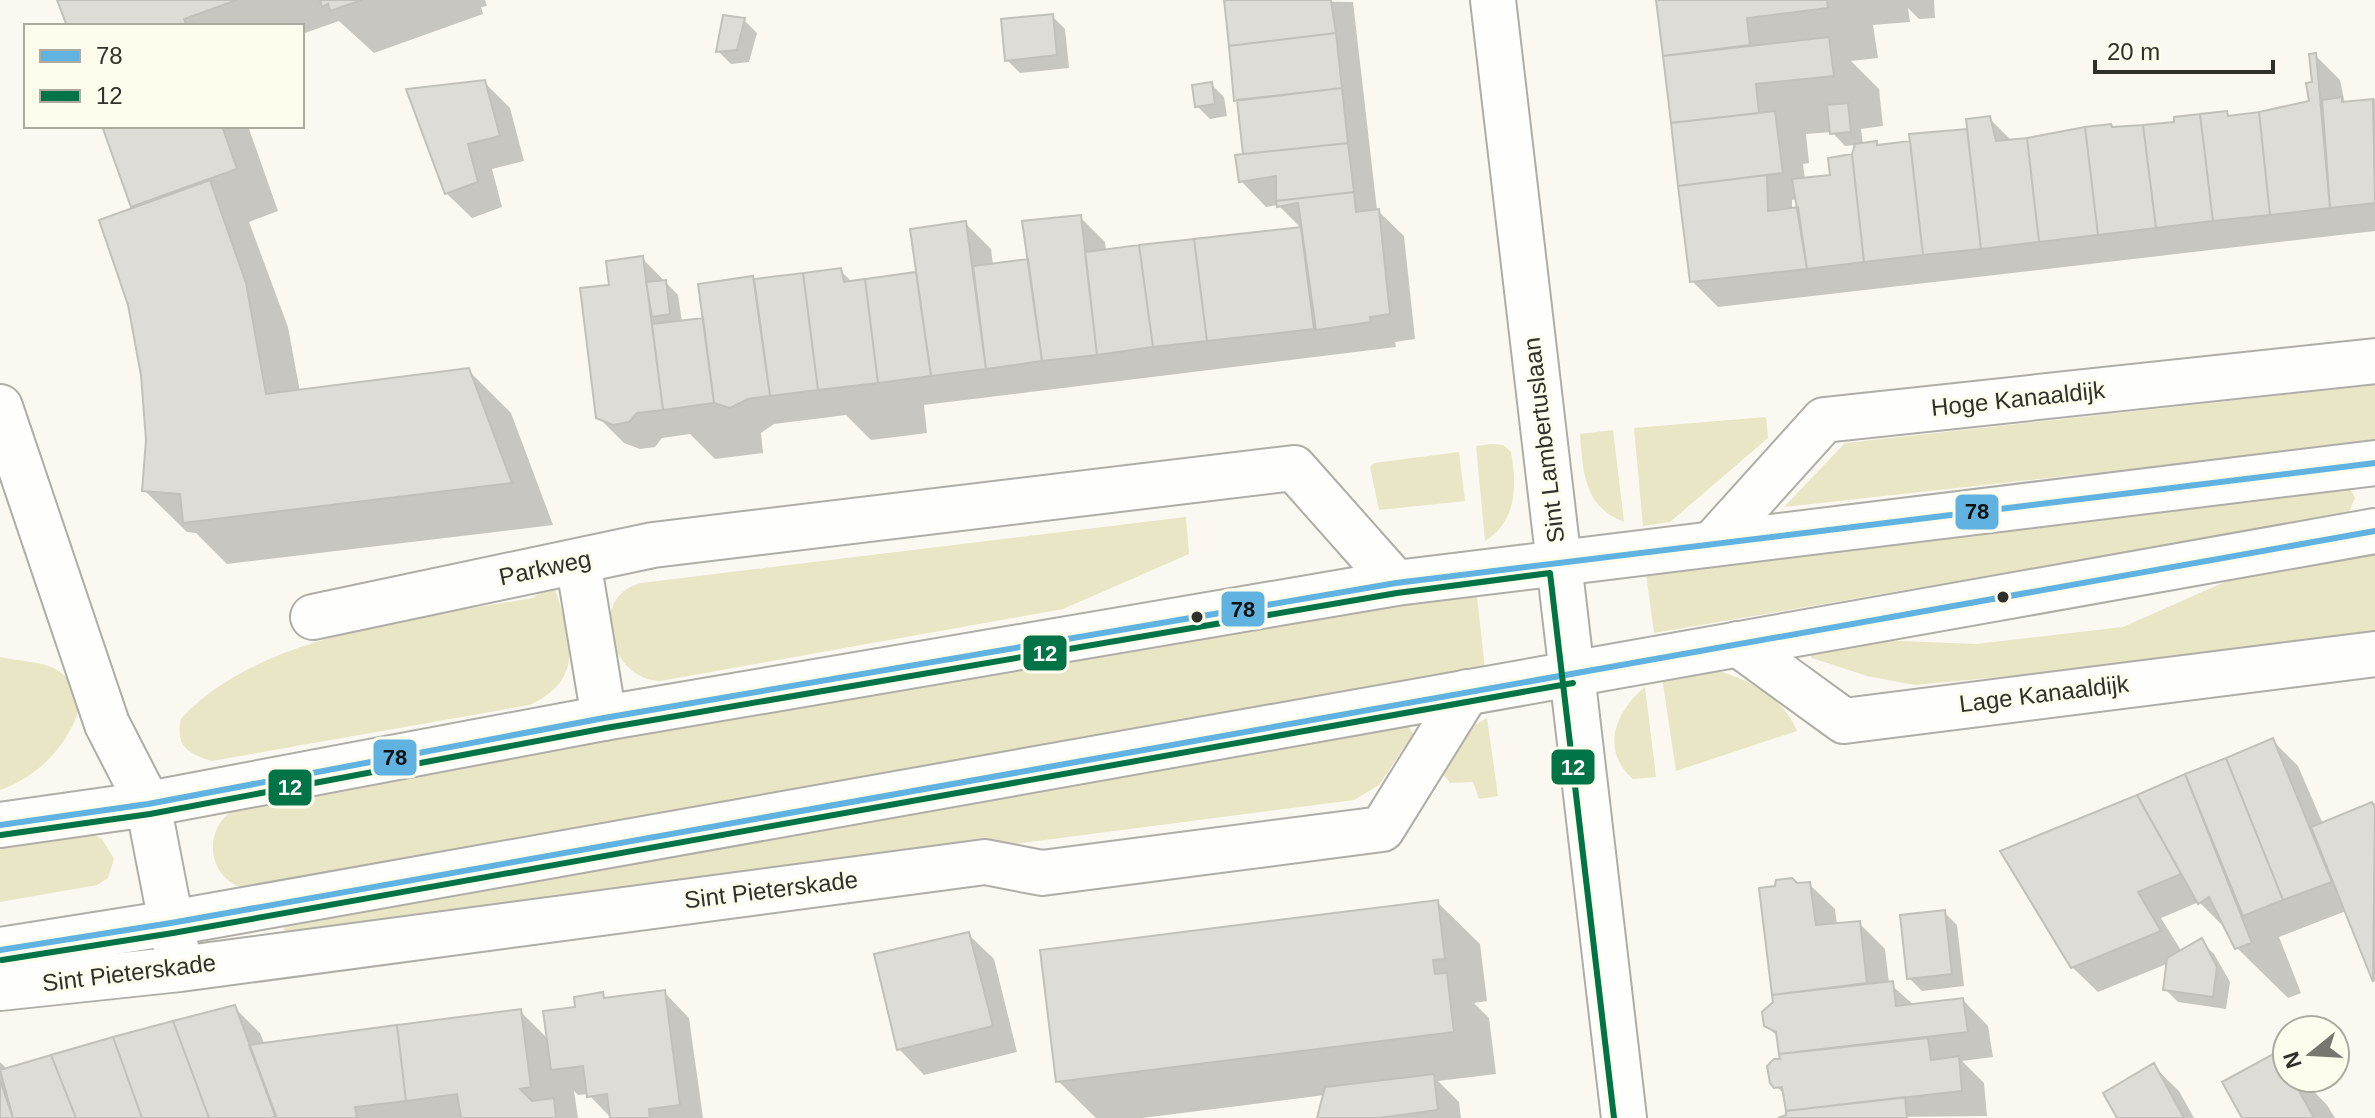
<svg xmlns="http://www.w3.org/2000/svg" width="2375" height="1118" font-family="Arial,sans-serif">
<rect width="100%" height="100%" fill="#faf8f0"/>
<path fill="#e8e6c5" d="M2375,385V442L1784,507L1845,443Z
M1766,417L1768,438L1670,522L1643,526L1634,428Z
M1613,430L1624,522C1584,507 1583,472 1580,434Z
M1492,444L1503,445L1511,452C1517,486 1517,521 1485,541L1476,446Z
M1459,452L1465,501L1379,510L1370,467L1374,463Z
M2347,483L2355,498L2348,514L1654,633L1645,566Z
M1186,517L1189,554L1063,609L660,681C610,680 586,597 641,583Z
M2375,551V638L2272,651L1915,685L1867,676L1812,658L1809,653L1850,639L1976,644L2123,627L2236,577Z
M549,586L555,589C570,637 587,678 530,705L212,761C188,754 175,746 181,719C257,634 424,617 533,598Z
M1477,597L1485,669L243,888C204,876 202,821 242,806L1189,637L1325,615Z
M0,657C42,666 58,657 82,699C72,741 42,775 0,790Z
M1706,667C1744,678 1781,693 1797,731L1676,771L1662,677Z
M1645,687L1656,777L1633,779C1600,750 1615,712 1645,687Z
M1487,718L1498,796L1479,799L1473,782L1450,783L1443,774L1475,725Z
M1407,723L1413,734L1379,785L1354,800L286,938L282,920Z
M91,833L102,839L114,859L108,878L97,885L0,902V847Z"/>
<path fill="#0003" fill-rule="evenodd" d="M59,0H485L487,6L481,7L483,14L374,53L339,21L302,34V26H69Z
M1227,0L1353,2L1377,210L1404,236L1415,339L1395,342L1396,347L924,405L927,433L871,440L846,415L774,424L761,433L763,453L715,459L690,434L662,438L655,447L640,449L624,443L598,417L611,287L642,258L678,295L682,322L705,319L700,285L840,270L853,283L918,274L965,223L991,249L993,265L1030,261L1080,217L1105,242L1106,251L1302,229L1278,205L1266,207L1241,181L1246,156Z
M1657,0H1934L1935,18L1919,19L1908,8L1910,22L1873,25L1878,58L1851,61L1879,89L1883,126L1861,129L1863,145L1913,143L1912,136L1969,131L1989,118L2012,141L2176,123L2226,113L2231,117L2311,103L2315,55L2340,80L2345,104L2375,99V231L1718,307L1692,281ZM1832,132L1845,146L1857,145L1856,156L1833,176L1805,180L1803,164L1809,163L1806,134ZM1799,199L1801,209L1792,210V200Z
M1052,16L1065,29L1069,68L1020,73L1007,60Z
M744,20L757,33L749,62L731,64L718,51Z
M484,82L510,108L524,161L492,169L502,207L472,218L446,193Z
M1211,84L1224,97L1227,116L1210,119L1197,106Z
M105,126H248L278,211L249,222L288,327L300,392L468,370L511,413L553,525L227,564L196,533L187,532L144,490L147,408L136,209Z
M2273,741L2298,766L2323,824L2375,803V982L2346,911L2279,937L2301,993L2288,998L2237,948L2229,932L2199,902L2161,918L2182,952L2201,941L2214,954L2230,982L2226,1009L2178,1002L2165,989L2169,963L2098,992L2072,967L2003,852Z
M1809,884L1835,909L1837,925L1859,923L1885,949L1889,983L1915,1006L1963,1000L1988,1026L1993,1057L1962,1061L1984,1083L1987,1116L1786,1118L1789,1116L1786,1096L1772,1082L1782,1061L1779,1038L1766,1025L1775,1003L1762,889Z
M1437,902L1480,944L1487,1001L1474,1003L1489,1018L1496,1074L1438,1081L1459,1102L1461,1118H1319L1325,1095L1142,1118H1096L1058,1081Z
M1944,912L1957,925L1964,986L1922,991L1909,978Z
M968,934L994,959L1017,1052L924,1075L899,1049Z
M664,992L689,1018L703,1118H611L588,1094L578,1095L574,1091L578,1118H0V1062L8,1070L235,1008L260,1033L265,1045L520,1011L549,1040L577,1008L602,995L607,1000Z
M2277,1054L2287,1064V1078H2301L2327,1105L2335,1118H2245Z
M2153,1066L2179,1091L2194,1118H2119Z"/>
<path fill="#dddcd6" stroke="#c1c0ba" stroke-width="2" d="M57,0H237L184,19L187,26H67Z
M320,0H362L330,11L328,4L322,7Z
M1224,0H1331L1336,33L1229,46Z
M1656,0H1827L1828,8L1747,18L1750,45L1663,56Z
M1053,14L1057,55L1005,61L1001,19Z
M723,15L745,18L737,50L716,52Z
M1336,33L1342,88L1234,101L1229,46Z
M1829,37L1834,76L1756,84L1759,113L1671,123L1663,56Z
M2316,53L2330,208L2270,215L2259,112L2309,101L2306,83L2312,82L2309,54Z
M485,80L500,136L468,144L478,182L445,194L406,89Z
M1212,82L1215,104L1195,107L1192,85Z
M1342,88L1348,143L1243,154L1237,100Z
M2342,97V102L2373,99L2375,203L2330,208L2322,100Z
M1848,103L1851,132L1830,134L1827,105Z
M1775,111L1783,173L1678,186L1671,123Z
M2227,111L2228,116L2259,112L2270,215L2213,221L2200,114Z
M2200,114L2213,221L2156,228L2143,125L2174,122V117Z
M1990,116L1996,141L2027,138L2039,242L1981,249L1966,119Z
M2111,124L2112,127L2143,125L2156,228L2098,235L2085,127Z
M102,126H222L237,169L131,207Z
M2085,127L2098,235L2039,242L2027,138Z
M1967,129L1981,249L1923,255L1909,134Z
M1877,141V145L1910,141L1923,255L1864,262L1852,154L1855,144Z
M1348,143L1354,192L1276,201V176L1239,182L1235,155Z
M1852,154L1864,262L1807,269L1792,179L1830,175L1828,158Z
M1767,175L1768,211L1798,207L1807,269L1690,282L1678,186Z
M210,180L246,283L266,394L469,368L512,483L183,523L180,494L142,491L146,440L141,375L128,305L99,220Z
M1354,192L1356,212L1379,209L1390,314L1370,317L1371,322L1316,330L1298,203L1277,207L1276,201Z
M1081,215L1097,355L1042,361L1022,221Z
M966,221L986,369L931,376L910,229Z
M1301,227L1314,329L1207,341L1194,239Z
M1194,239L1207,341L1153,347L1139,245Z
M1139,245L1153,347L1097,355L1085,252Z
M643,256L663,410L637,413L629,422L613,425L596,418L580,288L609,285L606,261Z
M1028,259L1042,361L986,369L973,266Z
M841,268L844,282L865,279L878,383L818,390L803,273Z
M916,272L931,376L878,383L865,279Z
M803,273L818,390L770,396L754,279Z
M753,276L770,396L748,399L730,408L714,403L698,284Z
M666,280L670,314L652,317L646,282Z
M703,318L714,403L663,410L652,324Z
M2273,738L2332,882L2283,900L2226,758Z
M2226,758L2283,900L2243,916L2185,774Z
M2185,774L2252,943L2235,949L2209,897L2198,904L2137,795Z
M2137,795L2181,874L2138,892L2161,931L2071,968L2000,851Z
M2372,802L2375,808L2373,982L2311,827Z
M1792,878L1797,883L1810,882L1816,925L1860,921L1867,983L1772,995L1759,888L1775,886L1776,880Z
M1438,900L1445,959L1433,960L1435,974L1447,973L1454,1032L1056,1082L1040,950Z
M1945,910L1952,974L1907,979L1900,915Z
M969,932L993,1026L897,1050L874,954Z
M2202,938L2217,967L2213,997L2163,990L2167,958Z
M1893,981L1896,1006L1963,998L1968,1032L1779,1054L1776,1032L1764,1026L1762,1012L1773,1002L1772,995Z
M665,990L680,1105L649,1109L650,1118H610L607,1094L587,1097L583,1066L551,1070L543,1011L575,1007L574,997L603,992L604,998Z
M235,1005L276,1116L271,1118H209L173,1021Z
M521,1009L531,1087L520,1089L532,1101L554,1098L556,1118H461L457,1094L406,1101L397,1025Z
M173,1021L209,1118H142L113,1037Z
M397,1025L406,1101L355,1107L357,1118H276L249,1045Z
M113,1037L142,1118H76L51,1055Z
M1928,1038L1931,1060L1959,1056L1962,1091L1786,1111L1782,1087L1774,1088L1770,1083L1767,1066L1774,1059H1780L1779,1054Z
M2277,1052L2287,1069V1078H2292L2314,1118H2242L2222,1082Z
M51,1055L76,1118H13L0,1070Z
M2154,1063L2184,1118H2117L2103,1093Z
M1434,1074L1438,1110L1379,1118H1317L1325,1087Z
M0,1080L13,1118H0Z
M1905,1097L1907,1118H1778L1786,1115V1111Z"/>
<g fill="none" stroke-linecap="round" stroke-linejoin="round">
<g stroke="#aeada7" stroke-width="48">
<path id="street" d="M1493,0L1624,1118
M0,407L107,724L148,804L178,958
M1714,542L1824,420L2375,361
M578,561L604,718
M313,617L653,545L1294,468L1396,583
M1738,644L1844,721L2375,654
M0,988L180,969L985,862L1042,873L1382,829L1467,692"/>
</g>
<g stroke="#aeada7" stroke-width="48">
<path id="secondary" d="M0,825L148,804L604,718L1396,583L2375,463
M0,950L171,923L2375,531"/>
</g>
<use href="#street" stroke="#fefefd" stroke-width="44"/>
<use href="#secondary" stroke="#fefefd" stroke-width="44"/>
<g stroke="#fdfced" stroke-width="12">
<path id="bus-1" d="M0,825L148,804L604,718L1396,583L2375,463
M0,950L171,923L2375,531"/>
</g>
<g stroke="#fdfced" stroke-width="12">
<path id="bus-2" d="M1,835L150,814L606,728L1397,593L1550,573L1614,1118
M2,960L173,933L1573,683"/>
</g>
<use href="#bus-1" stroke="#60b2e0" stroke-width="6"/>
<use href="#bus-2" stroke="#007446" stroke-width="6"/>
</g>
<g fill="#31312b" stroke="#fdfced" stroke-width="3">
<circle cx="2003" cy="597" r="7"/>
<circle cx="1197" cy="617" r="7"/>
</g>
<g text-anchor="middle" stroke-width="6" stroke-linejoin="round" paint-order="stroke">
<g font-size="24" fill="#31312b" stroke="#fdfced">
<text transform="translate(2018 399) rotate(-6)" y="8">Hoge Kanaaldijk</text>
<text transform="translate(1544 440) rotate(-97)" y="8">Sint Lambertuslaan</text>
<text transform="translate(545 568) rotate(-12)" y="8">Parkweg</text>
<text transform="translate(2044 694) rotate(-7)" y="8">Lage Kanaaldijk</text>
<text transform="translate(771 890) rotate(-7)" y="8">Sint Pieterskade</text>
<text transform="translate(129 973) rotate(-7)" y="8">Sint Pieterskade</text>
</g>
</g>
<g stroke="#fdfced" stroke-width="3">
<rect x="1954" y="493" width="46" height="38" rx="8" fill="#60b2e0"/>
<rect x="1220" y="590" width="46" height="38" rx="8" fill="#60b2e0"/>
<rect x="1022" y="634" width="46" height="38" rx="8" fill="#007446"/>
<rect x="372" y="738" width="46" height="39" rx="8" fill="#60b2e0"/>
<rect x="1550" y="748" width="46" height="38" rx="8" fill="#007446"/>
<rect x="267" y="768" width="46" height="39" rx="8" fill="#007446"/>
</g>
<g font-size="22" text-anchor="middle" font-weight="bold" fill="#fff">
<text x="1045" y="661">12</text>
<text x="1573" y="775">12</text>
<text x="290" y="795">12</text>
</g>
<g font-size="22" text-anchor="middle" font-weight="bold" fill="#111">
<text x="1977" y="519">78</text>
<text x="1243" y="617">78</text>
<text x="395" y="765">78</text>
</g>
<rect x="24" y="24" width="280" height="104" fill="#fdfced" stroke="#abab9f" stroke-width="2"/>
<rect x="40" y="50" width="40" height="12" fill="#60b2e0" stroke="#abab9f" stroke-width="2"/>
<text x="96" y="64" font-size="24" fill="#31312b">78</text>
<rect x="40" y="90" width="40" height="12" fill="#007446" stroke="#abab9f" stroke-width="2"/>
<text x="96" y="104" font-size="24" fill="#31312b">12</text>
<g transform="translate(2311 1054) rotate(252)"><circle r="38" fill="#fdfced" stroke="#abab9f" stroke-width="2"/>
<path d="M0-6L14 30L0 20L-14 30Z" fill="#777770"/>
<text y="-12" font-size="22" font-weight="bold" text-anchor="middle" fill="#31312b">N</text>
</g>
<path d="M2095 60v12h178v-12" fill="none" stroke="#31312b" stroke-width="4"/>
<text x="2107" y="60" font-size="24" fill="#31312b" stroke="#fdfced" stroke-width="6" paint-order="stroke">20 m</text>
</svg>
